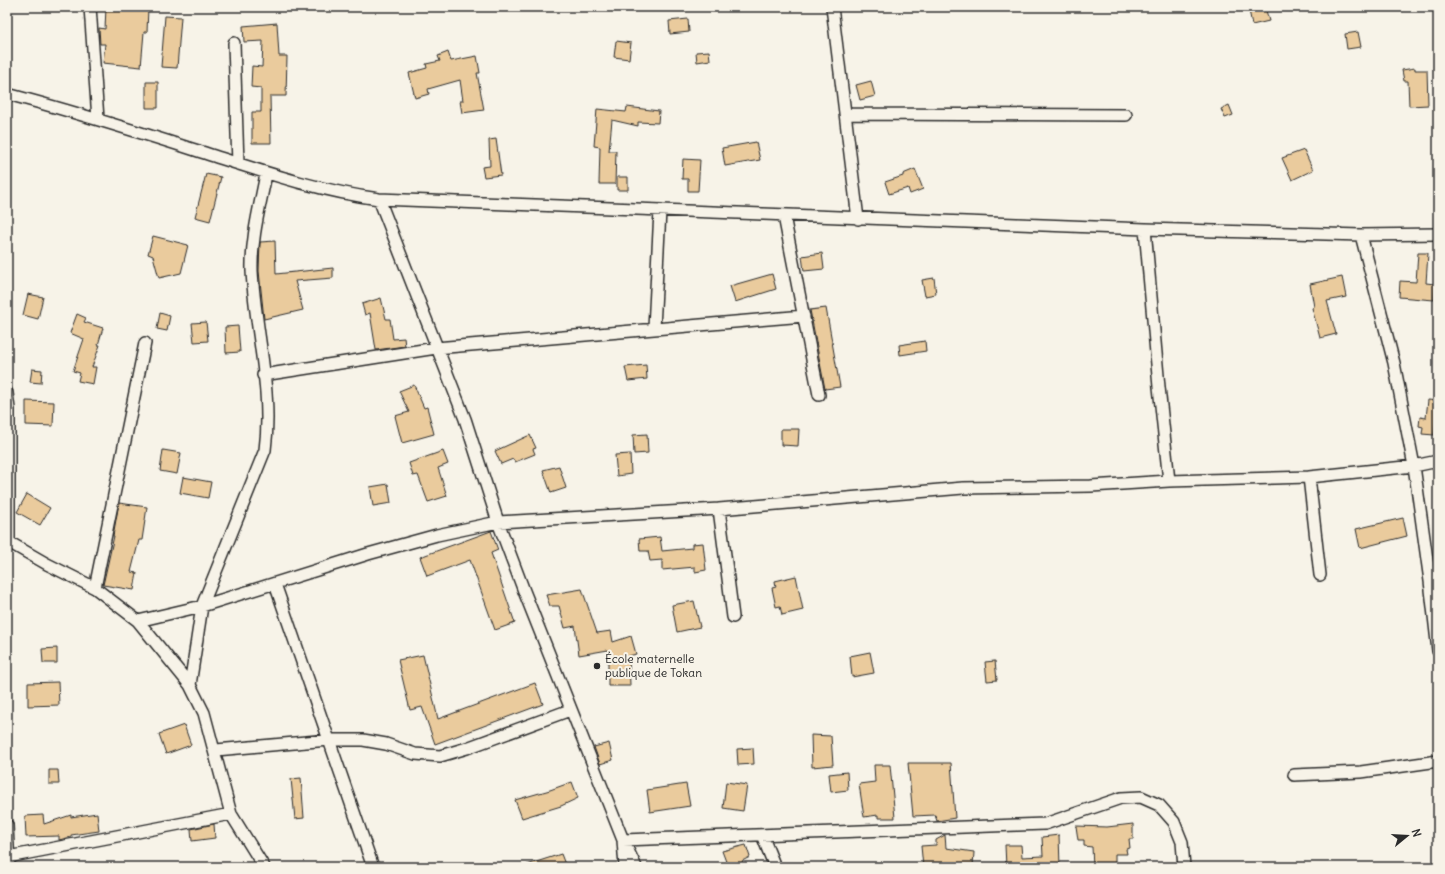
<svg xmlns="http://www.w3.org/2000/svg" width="1445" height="874" font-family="Delius,sans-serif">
<rect width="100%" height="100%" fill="#f7f3e8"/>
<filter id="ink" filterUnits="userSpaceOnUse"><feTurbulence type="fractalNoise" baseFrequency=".025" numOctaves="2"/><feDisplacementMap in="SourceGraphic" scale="8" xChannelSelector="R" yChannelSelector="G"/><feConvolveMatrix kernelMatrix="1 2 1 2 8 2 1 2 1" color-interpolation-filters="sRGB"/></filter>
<g filter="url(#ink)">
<path fill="#eacb9d" stroke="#2b2b2b" d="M106,7L148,8L147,32H144L141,67L103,63L105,44H100L99,28L105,29Z
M1265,7L1269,21L1252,25L1249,10Z
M165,16L181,17L177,68L161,67Z
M688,19L689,32L670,34L669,21Z
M277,23L279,56H287L286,96H270L271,143H252V112H261V88L251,87L252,66L262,67L263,41L244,42L243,26Z
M1358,32L1361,47L1347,49L1345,34Z
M616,41L631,43L629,59L614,57Z
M709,51L710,60L697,62L696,52Z
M448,52L451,61L477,56L480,73H477L484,110L462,113L460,101H463L460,80L428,89L429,94L415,98L409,73L427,68L426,64L440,61L438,56Z
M1415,68V70H1427L1428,105L1409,106L1408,81H1404L1402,70Z
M871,81L875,96L860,100L856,85Z
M146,82H158V108H146Z
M1229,105L1233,115L1225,118L1221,109Z
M627,107L659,111L658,123L638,122V126L612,120L609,151H616L615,184H599L600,147L594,146L597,109L626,112Z
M496,139L501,175L484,177L482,167L490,166L489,140Z
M756,142L760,160L725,166L722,148Z
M1304,150L1313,170L1292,180L1282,158Z
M683,159L700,160L698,191H688V179H682Z
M915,169L923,189L910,194L908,188L889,194L885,182L903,176V174Z
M206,174L221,177L210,221L195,217Z
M617,177H628V190H617Z
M153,236L188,245L181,273L159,278L153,256L148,254Z
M275,241L276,274L333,268V278L295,281L303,310L264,319L259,271L260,242Z
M822,253L824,269L804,271L802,256Z
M1418,253H1428L1426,283L1435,284L1434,300L1399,297L1400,281L1416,282Z
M772,274L776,289L735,302L730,286Z
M1342,277L1346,297L1327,301L1336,334L1320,338L1312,308L1314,307L1310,284Z
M934,278L936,294L925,296L922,280Z
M28,294L43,297L38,319L23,315Z
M381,298L386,319H390L393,339L404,338L405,346L376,350L370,313L365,315L362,304Z
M826,308L840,387L825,389L810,310Z
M160,313L170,316L167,331L157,329Z
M77,314L86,318L84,322L103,328L98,345H100L92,367H96L93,384L78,381L80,373L73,371L84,339L70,333Z
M206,322L208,341L194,342L192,323Z
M238,326L240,352L226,353L225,327Z
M925,341L926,351L900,355L899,345Z
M646,365L647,379L628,381L625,367Z
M32,369L42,370L41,383L30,382Z
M414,385L424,408L427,407L434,434L402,443L395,416L409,412L399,391Z
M1428,400L1438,401L1434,435L1422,434L1423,427L1419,426L1420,417L1426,418Z
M26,401L54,402L53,426L26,425Z
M781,429H799L798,446L781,445Z
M647,434L648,453L634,454L633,435Z
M530,435L536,448L533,449L535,454L515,462L513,459L501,464L495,451Z
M163,450L181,453L177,474L160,471Z
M443,451L448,464L438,468L447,496L428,502L418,475L413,476L409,463Z
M630,454L631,474L617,476L615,455Z
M559,466L566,488L551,493L543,470Z
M183,477L211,482L208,498L180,493Z
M388,484L391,503L373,506L370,487Z
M27,494L50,508L40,525L17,512Z
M119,503L147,507L142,540H139L131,572L137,573L134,590L103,585L114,536H113Z
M1403,518L1407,536L1360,548L1356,529Z
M491,531L498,550L491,553L515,623L495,630L470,560L427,576L420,557Z
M660,537L662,551L692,548V544L703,543L706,570L695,572V567L662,570V560L650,561L648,551H640L639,539Z
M796,576L803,610L782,615L780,606L776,607L772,588L776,587L775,581Z
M582,589L597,633L611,631L613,642L631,636L636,654L629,656L630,686H608V650L579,655L575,626L565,628L559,606H550L546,595Z
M694,601L700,627L677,632L672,605Z
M57,648V663H43L42,649Z
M870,652L874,673L852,677L850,656Z
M423,655L438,719L535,683L543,704L435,744L422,707L410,710L398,660Z
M995,661L997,680L987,681L985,662Z
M58,682L59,705L28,706V683Z
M184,725L191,745L166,754L159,734Z
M811,735L831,736L833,765L812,767Z
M609,743L613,760L600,764L594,747Z
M753,748L754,764L738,765L737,749Z
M908,763H951L955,818L937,821L935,815L913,816Z
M874,765H890L895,818H878V815L864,817L859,784L875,782Z
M49,770H58L59,784H49Z
M847,772L848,790L831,792L829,774Z
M301,778L304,818L295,819L291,779Z
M572,782L578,798L561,806L522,818L515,800L550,790Z
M726,782L747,785L743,811L723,808Z
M686,784L690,806L650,812L647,790Z
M97,813L99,831L71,835V837L59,840V836L26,837L25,816L43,815L44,824L71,815V817Z
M214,824L215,838L192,841L191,829Z
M1133,824V839H1129L1130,848L1126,849L1127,854H1115V867H1093L1092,847L1084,846V840H1078L1076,826L1107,827Z
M945,835L946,848L974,852L973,867H923L921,846L936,845V840Z
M1059,835L1060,867H1006L1005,845H1021L1022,857L1043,856L1042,837Z
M746,845L750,857L742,861L745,867H728L722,851Z
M561,854L566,867H527V865Z"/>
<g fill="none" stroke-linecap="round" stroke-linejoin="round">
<g stroke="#2b2b2b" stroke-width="14">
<path id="minor" d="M90,7L98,119
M832,7L858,219
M234,43L238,164
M7,94C77,112 145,134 214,156C270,174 321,191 379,199L1145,229L1361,235L1438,234
M845,114L1126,115
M379,199L465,419L498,522L524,591L623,840L636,867
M784,216L819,395
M1145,229L1159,387L1169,481
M1361,235L1394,363L1414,466L1430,581L1438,651
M654,328L660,211
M263,375L436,348L804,316
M7,393L9,409V542
M1309,477L1320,575
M719,509L733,617
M7,541L47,564L95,588L138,621L190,685L204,713L231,814L264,867
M275,584L373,867
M95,588L145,343
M138,621L202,606L368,554L437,535L498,522L719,509L963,488L1091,486L1169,481L1309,477L1414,466L1438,461
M190,685L202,606L265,450C273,391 255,330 252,271C251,238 260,206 266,174
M216,750L329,740H363L386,744L415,754L440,756L467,748L570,710
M1294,775L1361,772L1438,761
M7,825L9,867
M762,835L775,867
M8,857L231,814
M625,867L623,840L1045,824L1121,798L1141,797L1159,805L1174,822L1182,842L1184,867"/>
</g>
<use href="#minor" stroke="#f7f3e8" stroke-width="11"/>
</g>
</g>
<circle fill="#2b2b2b" stroke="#f7f3e8" stroke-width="1.5" cx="597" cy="666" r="4"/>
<g text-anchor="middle" stroke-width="4" stroke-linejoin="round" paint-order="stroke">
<g font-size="12" fill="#2b2b2b" stroke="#f7f3e8" text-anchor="start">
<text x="605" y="663">École maternelle<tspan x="605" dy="14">publique de Tokan</tspan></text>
</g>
</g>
<rect width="1445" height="874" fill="none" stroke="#f7f3e8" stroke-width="24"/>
<rect x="12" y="12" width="1421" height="850" fill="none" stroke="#2b2b2b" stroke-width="1.5" filter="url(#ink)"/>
<g transform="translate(1407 836) rotate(72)" stroke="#f7f3e8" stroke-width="3" paint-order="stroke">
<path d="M0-3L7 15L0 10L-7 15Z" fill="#2b2b2b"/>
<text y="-6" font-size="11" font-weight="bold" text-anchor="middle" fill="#2b2b2b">N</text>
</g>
</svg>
